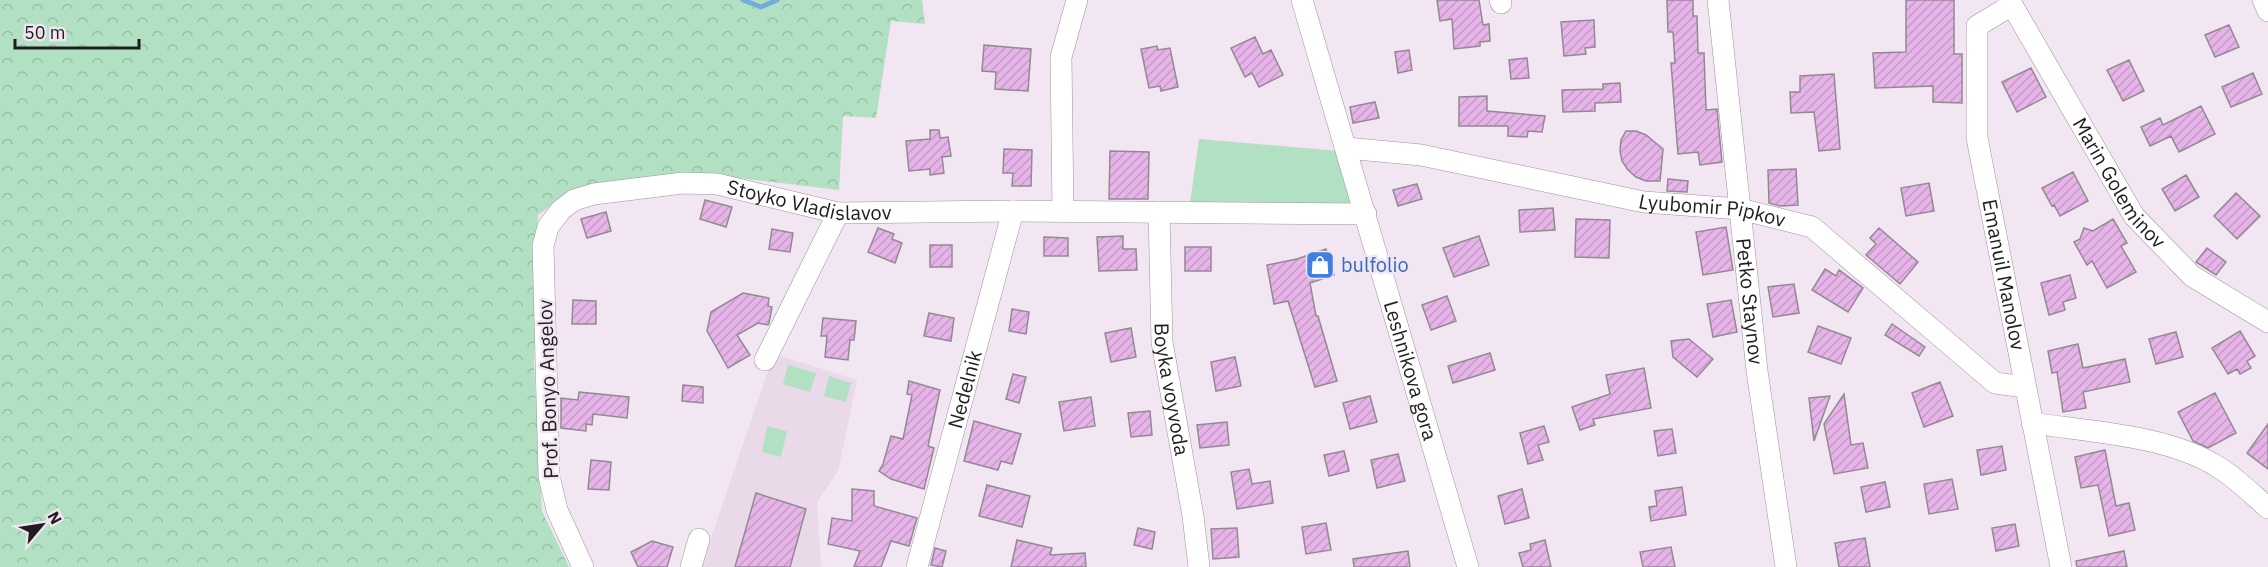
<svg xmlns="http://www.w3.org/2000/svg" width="2268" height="567" font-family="'IBM Plex Sans',sans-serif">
<defs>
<pattern id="forest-crowns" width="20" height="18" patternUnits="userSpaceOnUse" patternTransform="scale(1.5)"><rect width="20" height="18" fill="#b1e1c2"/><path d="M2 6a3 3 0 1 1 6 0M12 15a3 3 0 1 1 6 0" fill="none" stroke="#98c0a6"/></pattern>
<pattern id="building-hatch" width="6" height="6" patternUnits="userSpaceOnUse" patternTransform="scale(1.5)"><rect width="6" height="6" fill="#e6b4e8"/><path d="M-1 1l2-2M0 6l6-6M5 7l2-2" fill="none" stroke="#c59ac7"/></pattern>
</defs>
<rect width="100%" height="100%" fill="#f1e6f1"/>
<path fill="#e9d9e9" d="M774,354L857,380L838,471L817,502L821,567H701Z"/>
<path fill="#b1e1c2" d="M1199,139L1339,151L1351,202L1348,204L1190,203Z
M788,365L816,373L810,392L783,384Z
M829,376L851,383L846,402L824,396Z
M767,426L787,431L781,457L762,452Z"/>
<path fill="url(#forest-crowns)" d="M0,0H922L925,24L891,21L876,118L843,116L839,190L721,176L566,195L538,215L534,364L542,511L569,567H0Z"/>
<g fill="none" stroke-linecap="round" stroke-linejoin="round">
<path stroke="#75abda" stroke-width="5" d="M743,0L761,7L777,0"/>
</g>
<path fill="url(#building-hatch)" stroke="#928992" stroke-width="1.5" d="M1437,0H1479L1483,25L1489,24L1490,41L1480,42V46L1454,49L1452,19L1440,21Z
M1667,0H1693V16H1697L1698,53H1704L1706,110L1717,109L1722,162L1700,165L1698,152L1678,154L1671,63H1675L1673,32H1668Z
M1906,0H1954V54H1962V103L1933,102V86L1875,88L1873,53L1906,52Z
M1594,20L1595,47L1585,48L1586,54L1564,56L1561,22Z
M2229,25L2239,47L2215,57L2205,35Z
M1255,37L1263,54L1271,50L1283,75L1259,87L1252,73L1245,77L1231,48Z
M984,45L1031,49L1028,91L995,89L996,72L982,71Z
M1157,46L1158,50L1170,48L1178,87L1161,91L1160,86L1149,88L1141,49Z
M1409,50L1412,70L1398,73L1395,52Z
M1527,58L1529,78L1511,79L1509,60Z
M2129,60L2144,91L2123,101L2107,70Z
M2031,68L2046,97L2017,112L2002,82Z
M2253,73L2262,94L2231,107L2222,87Z
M1834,74L1840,149L1819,151L1814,112L1791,113L1790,92H1800V76Z
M1620,83L1621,102L1595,103V111L1563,112L1562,90L1603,89V84Z
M1487,96V111L1545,116L1542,132L1528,131L1527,137L1508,136V126H1459V97Z
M1375,102L1379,118L1353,123L1350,107Z
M2201,106L2215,134L2179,152L2171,136L2150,146L2141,127L2160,118L2163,125Z
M930,130H939L940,138L948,137L951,156L942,157L944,173L930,175V169L909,171L906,141L930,139Z
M1626,131H1636L1646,135L1663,149L1660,181H1646L1636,177L1628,170L1622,161L1620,151L1621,140Z
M1004,149L1032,150L1031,186H1012L1013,173H1003Z
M1110,151L1149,152L1148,199H1109Z
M1796,169L1798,205L1780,206L1769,203L1768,170Z
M2073,172L2088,201L2060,216L2054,205L2052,206L2042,188Z
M2186,175L2199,197L2175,211L2162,189Z
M1668,179L1688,181L1687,192L1667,191Z
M1929,183L1934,211L1906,216L1901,188Z
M1417,184L1422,199L1398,206L1393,190Z
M2236,193L2260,216L2237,239L2214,216Z
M705,200L732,207L726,227L700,219Z
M1553,208L1555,230L1520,232L1519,210Z
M606,212L611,231L587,238L581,219Z
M1576,219L1610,220L1609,258L1575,257Z
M2113,219L2127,243L2121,246L2136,272L2107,288L2092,261L2087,265L2074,242L2080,239L2084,228L2093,231Z
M1726,227L1733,270L1703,275L1696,232Z
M878,228L894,234L892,239L902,243L895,263L868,252Z
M1879,228L1918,262L1900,284L1866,255L1876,244L1870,238Z
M772,229L793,233L790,252L769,249Z
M1123,236V249H1136L1137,270L1099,271L1097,237Z
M1479,236L1489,265L1454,277L1443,248Z
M1044,237L1068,238V256H1044Z
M930,245H952V267H930Z
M1185,247H1211V271H1185Z
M2207,248L2226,262L2216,275L2196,262Z
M1326,249L1334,275L1310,283L1316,316H1318L1337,381L1315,387L1288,301L1274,304L1267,265L1297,259Z
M1825,269L1836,276L1839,270L1863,288L1848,312L1812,290Z
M2070,275L2076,298L2063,302L2065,310L2049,315L2041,283Z
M1794,284L1799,313L1773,317L1768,287Z
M743,293L769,298L768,306L772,307L769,323L768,325L758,323L737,335L750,355L728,368L707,331L711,312Z
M1447,296L1456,321L1431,330L1422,305Z
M573,300L596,301V324H572Z
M1731,300L1737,332L1713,337L1707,304Z
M1012,309L1029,312L1026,334L1009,331Z
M929,313L954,318L951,341L924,336Z
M823,318L856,321L854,340H850L848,360L825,357L827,336H821Z
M1892,324L1925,347L1919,356L1885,335Z
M1818,326L1851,338L1841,364L1808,352Z
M1131,328L1136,357L1111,362L1105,333Z
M2240,331L2255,356L2247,361L2251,368L2240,374L2237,369L2228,374L2212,348Z
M2176,332L2183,357L2156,364L2149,339Z
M1689,339L1713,359L1697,377L1673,357L1671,341Z
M2078,344L2083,368L2125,359L2130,382L2083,392L2086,408L2063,412L2057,372L2052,373L2048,351Z
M1490,353L1495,370L1453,383L1448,366Z
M1235,357L1241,386L1216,391L1211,362Z
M1644,368L1651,408L1593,419L1595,425L1580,430L1572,407L1610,394L1606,375Z
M1013,374L1026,377L1019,403L1006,399Z
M909,381L940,390L928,446L934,448L924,489L891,479L879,471L883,464L891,436L903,439L912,395L907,394Z
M1940,382L1953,416L1924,427L1912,393Z
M683,385L703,387V403L682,401Z
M579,392L629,397L627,418L593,414L592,425L586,424V431L561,428V398L578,400Z
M2215,393L2236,433L2208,448L2193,441L2178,412Z
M1844,394L1851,445L1863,443L1868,468L1834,474L1824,424Z
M1370,396L1377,422L1350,429L1343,403Z
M1830,396L1814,441L1809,398Z
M1091,397L1095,426L1064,431L1059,402Z
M1150,411L1152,435L1131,437L1128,413Z
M974,421L1021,434L1012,464L1001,461L998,470L964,461Z
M1227,422L1229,445L1200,448L1197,425Z
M2268,424V469L2247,453Z
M1544,426L1549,442L1538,445L1543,460L1528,464L1520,433Z
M1672,429L1676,453L1658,456L1654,431Z
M2002,446L2006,470L1981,475L1977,450Z
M2105,450L2116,506L2129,503L2135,530L2109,536L2098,485L2081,488L2075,457Z
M1344,451L1349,471L1329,476L1324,455Z
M1398,454L1405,481L1377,488L1371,460Z
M591,460L611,462L609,490L588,489Z
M1249,469L1252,484L1270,481L1273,503L1237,509L1231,472Z
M1952,479L1958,509L1929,514L1924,484Z
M1885,482L1890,507L1866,512L1861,487Z
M987,485L1030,496L1022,527L979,516Z
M1682,487L1686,515L1651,521L1649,507L1657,506L1655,491Z
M852,489L874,491V506L917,518L909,546L891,541L881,567H854L860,551L828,544L832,518L852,521Z
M1522,489L1529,518L1505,524L1498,496Z
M756,493L806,509L790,567H735Z
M1326,523L1331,550L1306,554L1302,527Z
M2015,524L2019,546L1996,551L1992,528Z
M1138,528L1155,532L1152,549L1134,545Z
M1237,528L1239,557L1213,559L1211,529Z
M1865,538L1870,567H1839L1835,543Z
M1017,540L1052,548L1050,555L1085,553L1086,567H1011Z
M1545,540L1551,567H1523L1519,553L1531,550L1530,544Z
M652,541L673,547L667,567H638L631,552Z
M1671,547L1675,567H1643L1640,552Z
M935,548L946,551L942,567L931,565Z
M1408,551L1410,567H1354L1353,559Z
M2124,551L2127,567H2077L2076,561Z"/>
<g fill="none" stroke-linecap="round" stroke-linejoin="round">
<g stroke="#9c939d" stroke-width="22">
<g id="minor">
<path id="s1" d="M1302,0L1468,567"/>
<path d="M1500,0L1501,3"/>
<path id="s2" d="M1718,0L1757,371L1786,567"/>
<path id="s3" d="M2009,0L2012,5L1977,26V138L2061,567"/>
<path d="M2263,0L2268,11"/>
<path id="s4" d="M2012,5L2134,216L2192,276L2268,322"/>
<path id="s5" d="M1346,148L1421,155L1644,202L1740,209L1812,227L1995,383L2025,387"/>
<path d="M1063,211L1061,57L1077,0"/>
<path id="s6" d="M1159,212L1162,342L1193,516L1199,567"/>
<path d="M765,360L838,213"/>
<path d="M2032,423C2091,432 2167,435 2218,467C2236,478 2252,494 2268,508"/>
<path id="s7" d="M583,567L557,510L549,476L543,246L548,227L561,210L574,200L594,194L683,183L717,184L838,213L1013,211L1366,214"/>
<path d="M691,567L699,539"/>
<path id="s8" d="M917,567L1013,211"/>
</g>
</g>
<use href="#minor" stroke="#fff" stroke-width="21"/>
</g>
<defs>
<g id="shop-square" transform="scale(1.5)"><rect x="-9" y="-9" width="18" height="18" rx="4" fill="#3f7fe0" stroke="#f1e6f1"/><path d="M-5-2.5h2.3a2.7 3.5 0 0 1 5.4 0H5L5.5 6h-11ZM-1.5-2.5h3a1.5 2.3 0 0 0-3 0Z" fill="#fff"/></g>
</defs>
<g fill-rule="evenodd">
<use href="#shop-square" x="1320" y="265"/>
</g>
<g text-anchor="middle" stroke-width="5" stroke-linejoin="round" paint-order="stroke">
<g font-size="20" fill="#201c20" stroke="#f1e6f1">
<text dy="7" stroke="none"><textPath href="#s4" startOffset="208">Marin Goleminov</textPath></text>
<text dy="7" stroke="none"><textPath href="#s7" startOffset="624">Stoyko Vladislavov</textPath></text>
<text dy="7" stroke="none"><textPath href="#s5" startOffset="372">Lyubomir Pipkov</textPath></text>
<text dy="7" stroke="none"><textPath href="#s3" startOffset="298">Emanuil Manolov</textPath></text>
<text dy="7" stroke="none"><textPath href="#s2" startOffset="303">Petko Staynov</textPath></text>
<text dy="7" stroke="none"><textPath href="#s1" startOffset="386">Leshnikova gora</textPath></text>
<text transform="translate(548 389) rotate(-92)" y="7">Prof. Bonyo Angelov</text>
<text dy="7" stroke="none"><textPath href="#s8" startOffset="184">Nedelnik</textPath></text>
<text dy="7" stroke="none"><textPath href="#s6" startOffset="178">Boyka voyvoda</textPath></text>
</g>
<g font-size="20" fill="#366cbe" stroke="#f1e6f1" text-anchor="start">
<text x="1341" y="272">bulfolio</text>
</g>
</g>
<g transform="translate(42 525) rotate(61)" stroke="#f1e6f1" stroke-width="4.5" paint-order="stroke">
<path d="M0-4.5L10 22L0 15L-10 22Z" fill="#201c20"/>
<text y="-9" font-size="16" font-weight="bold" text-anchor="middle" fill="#201c20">N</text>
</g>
<path d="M15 39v9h124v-9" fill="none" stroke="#201c20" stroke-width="3"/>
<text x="24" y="39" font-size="18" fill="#201c20" stroke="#f1e6f1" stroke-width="4.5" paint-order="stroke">50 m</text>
</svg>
